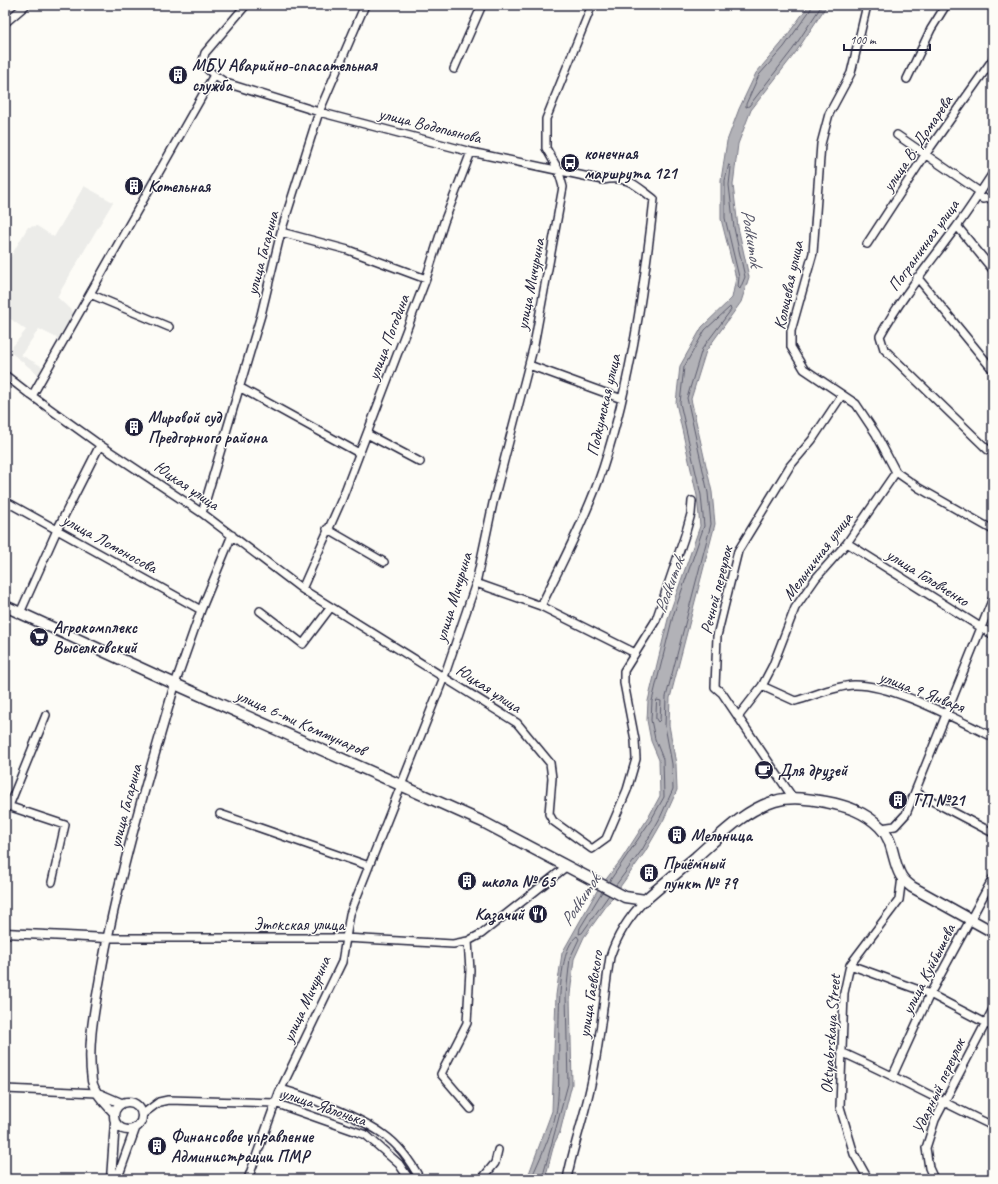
<svg xmlns="http://www.w3.org/2000/svg" width="998" height="1184" font-family="Caveat,sans-serif">
<rect width="100%" height="100%" fill="#fdfcf7"/>
<filter id="ink" filterUnits="userSpaceOnUse"><feTurbulence type="fractalNoise" baseFrequency=".025" numOctaves="2"/><feDisplacementMap in="SourceGraphic" scale="8" xChannelSelector="R" yChannelSelector="G"/><feConvolveMatrix kernelMatrix="1 2 1 2 8 2 1 2 1" color-interpolation-filters="sRGB"/></filter>
<g filter="url(#ink)">
<path fill="#ecece9" d="M84,186L113,202L57,297L74,313L59,339L39,329L21,355L45,368L40,376L9,351L26,330L5,315V266L28,227L37,226L54,237Z"/>
<path fill="#b2b2b7" stroke="#787885" d="M809,5H827L796,52L751,110L738,144L733,185L738,227L749,277L741,302L706,351L691,399L712,492L715,524L670,698L669,725L676,764L677,790L664,819L645,852L584,937L574,959L570,995L572,1084L560,1132L554,1144L545,1179H527L552,1111L556,995L562,953L597,891L621,860L648,818L660,796L659,760L651,741L647,720L648,701L669,615L700,526L697,496L676,403L680,366L702,327L732,298L736,278L721,219V180L727,141L739,109L756,73L781,44Z"/>
<g fill="none" stroke-linecap="round" stroke-linejoin="round">
<path stroke="#5c5c6d" stroke-width="1" d="M811,5V9L784,47L759,75L746,104V107L749,106L793,49L822,5
M729,165L731,167L729,185L734,228L745,277L740,289L738,287L739,277L725,218V181Z
M657,700L661,701L660,720L658,722L656,719Z
M609,882L651,820L664,797L663,759L655,739L651,720L652,701L673,616L704,526L701,495L680,403L684,367L705,330L730,307L731,310L702,349L687,398L708,493L711,524L666,697L665,726L672,764L673,789L660,818L642,850L616,885
M602,892L580,928L579,934L582,933L609,895
M531,1179C540,1158 551,1136 556,1113C564,1077 549,956 577,936L579,939L570,958L566,995L568,1084L542,1179"/>
<g stroke="#22223b" stroke-width="10">
<path id="minor" d="M246,5L205,53L202,64L214,75L226,83L319,112L471,152L603,180C628,175 635,185 654,199C644,288 631,382 603,468C588,513 562,563 541,606
M867,5L851,73L829,114L821,144L813,253L791,331V347L804,369L856,404L876,434L896,472L919,488L993,530
M5,23L26,5
M454,69L482,5
M907,79L931,29L946,5
M897,135L980,192
M993,173C981,191 970,209 957,226C930,263 902,296 880,336L884,349L988,450L993,448
M977,196L983,199L993,197
M957,226L993,270
M281,232L348,250L426,279
M867,244L925,155L993,59
M917,277L993,370
M90,294L169,327
M529,365L622,399
M5,375L32,396L100,445L202,513L302,589L517,723L550,763L552,778L549,814L553,821L592,849L606,839L627,790L636,759L635,740L624,683V671L656,620L685,535L691,514L692,501
M239,387L359,453
M32,396L214,75
M367,434L420,462
M5,501L201,610
M202,513L261,315L281,232L319,112L365,5
M327,529L384,562
M847,543L993,635
M476,583L541,606L635,653
M302,589L342,499L426,279L444,222L471,152
M260,611L303,644L331,607
M20,613L57,530L100,445
M175,684L201,610L232,535
M762,686L773,665L795,608L816,578L847,543L896,472
M738,717L762,686L795,701C814,696 834,686 854,685C893,684 957,720 993,737
M915,792L993,833
M793,798L722,693L715,687L717,636L738,551L790,466L812,440L842,395
M5,805L65,825L52,882
M9,806L46,715
M220,814L369,866
M881,828L895,826L906,814L993,598
M107,938H345L453,944L468,941L481,934L567,866
M468,941L470,970L467,1023L441,1074L471,1109
M850,965L930,994L993,1027
M841,1052C893,1075 942,1102 993,1126
M893,1075L930,994L993,878
M5,1089L97,1093
M281,1089C309,1097 359,1117 383,1134C399,1145 411,1162 420,1179
M143,1114L159,1102L168,1100L275,1103L366,1135L399,1164L409,1179
M248,1179L279,1093L342,962L350,914L444,677L476,583L493,503L534,345L563,187L558,169L546,148V119L592,5
M482,1179L495,1163L498,1150
M567,1179C574,1142 588,1107 594,1069C601,1032 604,995 610,957C617,935 629,917 645,900
M868,1179L854,1154L840,1107L844,993L850,965L899,900L902,877
M934,1179L929,1168L926,1148L935,1120L993,1009"/>
</g>
<g stroke="#22223b" stroke-width="11">
<path id="tertiary" d="M5,933L107,938
M100,1094L121,1103
M114 1116a14 14 0 1 1 28 0a14 14 0 1 1-28 0Z
M114,1113C106,1104 95,1094 92,1081C87,1046 94,1012 100,978C117,879 147,781 175,684
M111,1179L115,1122
M117,1179L135,1129"/>
</g>
<g stroke="#22223b" stroke-width="13">
<path id="secondary" d="M5,606L175,684L483,822L625,897L645,900C662,885 679,871 696,857C720,836 744,810 775,801C792,796 809,799 826,802C847,806 865,812 880,827C894,840 892,861 901,876C904,881 908,884 912,887L993,932"/>
</g>
<use href="#minor" stroke="#fdfcf7" stroke-width="7"/>
<use href="#tertiary" stroke="#fdfcf7" stroke-width="8"/>
<use href="#secondary" stroke="#fdfcf7" stroke-width="10"/>
</g>
</g>
<defs>
<g id="building-disc" transform="scale(1)"><circle r="9.5" fill="#22223b" stroke="#fdfcf7"/><path d="M-4-6H4V6H1V3H-1V6H-4ZM-2.5-4.3h1.7v1.8h-1.7ZM.8-4.3h1.7v1.8H.8ZM-2.5-1h1.7V.8h-1.7ZM.8-1h1.7V.8H.8Z" fill="#fff"/></g>
<g id="bus-disc" transform="scale(1)"><circle r="9.5" fill="#22223b" stroke="#fdfcf7"/><path d="M-5-6H5V4H4V6H2V4H-2V6H-4V4H-5ZM-3.5-4V0h7V-4ZM-3.5 1.2v1.5H-2V1.2ZM2 1.2v1.5H3.5V1.2Z" fill="#fff"/></g>
<g id="supermarket-disc" transform="scale(1)"><circle r="9.5" fill="#22223b" stroke="#fdfcf7"/><path d="M-6-5.5h2.5l.6 2H6L4.5 2H-2.5L-4.4-4H-6ZM-1.5 3.2a1.3 1.3 0 1 0 .1 0ZM3 3.2a1.3 1.3 0 1 0 .1 0Z" fill="#fff"/></g>
<g id="cafe-disc" transform="scale(1)"><circle r="9.5" fill="#22223b" stroke="#fdfcf7"/><path d="M-5.5-4.5H6V0H3Q3 3.5 0 3.5H-2.5Q-5.5 3.5-5.5 0ZM3-3.2v2h1.7v-2ZM-6 4.5H4V6H-6Z" fill="#fff"/></g>
<g id="restaurant-disc" transform="scale(1)"><circle r="9.5" fill="#22223b" stroke="#fdfcf7"/><path d="M-5-6h1v4h1v-4h1v4h1v-4h1v5L-1.5 .5V6h-2V.5L-5-1ZM5-6V6H3V1.5H1.5Q1.5-4 5-6Z" fill="#fff"/></g>
</defs>
<g fill-rule="evenodd">
<use href="#building-disc" x="178" y="75"/>
<use href="#bus-disc" x="570" y="163"/>
<use href="#building-disc" x="134" y="186"/>
<use href="#building-disc" x="134" y="427"/>
<use href="#supermarket-disc" x="39" y="637"/>
<use href="#cafe-disc" x="764" y="770"/>
<use href="#building-disc" x="898" y="800"/>
<use href="#building-disc" x="677" y="835"/>
<use href="#building-disc" x="649" y="873"/>
<use href="#building-disc" x="467" y="881"/>
<use href="#restaurant-disc" x="538" y="914"/>
<use href="#building-disc" x="157" y="1146"/>
</g>
<g text-anchor="middle" stroke-width="3" stroke-linejoin="round" paint-order="stroke">
<g font-size="17" font-weight="bold" fill="#22223b" stroke="#fdfcf7" text-anchor="start">
<text x="192" y="71">МБУ Аварийно-спасательная<tspan x="192" dy="20">служба</tspan></text>
<text x="584" y="159">конечная<tspan x="584" dy="20">маршрута 121</tspan></text>
<text x="148" y="192">Котельная</text>
<text x="148" y="423">Мировой суд<tspan x="148" dy="20">Предгорного района</tspan></text>
<text x="53" y="633">Агрокомплекс<tspan x="53" dy="20">Выселковский</tspan></text>
<text x="778" y="776">Для друзей</text>
<text x="912" y="806">ТП №21</text>
<text x="691" y="841">Мельница</text>
<text x="663" y="869">Приёмный<tspan x="663" dy="20">пункт № 79</tspan></text>
<text x="481" y="887">школа № 65</text>
<text x="524" y="920" text-anchor="end">Казачий</text>
<text x="171" y="1142">Финансовое управление<tspan x="171" dy="20">Администрации ПМР</tspan></text>
</g>
<g font-size="17" fill="#22223b" stroke="#fdfcf7">
<text transform="translate(430 125) rotate(14)" y="6">улица Водопьянова</text>
<text transform="translate(917 143) rotate(-56)" y="6">улица В. Домарева</text>
<text transform="translate(923 245) rotate(-54)" y="6">Пограничная улица</text>
<text transform="translate(262 253) rotate(-75)" y="6">улица Гагарина</text>
<text transform="translate(530 284) rotate(-79)" y="6">улица Мичурина</text>
<text transform="translate(788 285) rotate(-78)" y="6">Кольцевая улица</text>
<text transform="translate(388 337) rotate(-69)" y="6">улица Погодина</text>
<text transform="translate(603 405) rotate(-77)" y="6">Подкумская улица</text>
<text transform="translate(187 485) rotate(34)" y="6">Юцкая улица</text>
<text transform="translate(110 543) rotate(29)" y="6">улица Ломоносова</text>
<text transform="translate(817 556) rotate(-53)" y="6">Мельничная улица</text>
<text transform="translate(928 577) rotate(32)" y="6">улица Головченко</text>
<text transform="translate(716 590) rotate(-76)" y="6">Речной переулок</text>
<text transform="translate(453 597) rotate(-73)" y="6">улица Мичурина</text>
<text transform="translate(489 688) rotate(33)" y="6">Юцкая улица</text>
<text transform="translate(922 691) rotate(21)" y="6">улица 9 Января</text>
<text transform="translate(301 722) rotate(24)" y="6">улица 6-ти Коммунаров</text>
<text transform="translate(125 806) rotate(-75)" y="6">улица Гагарина</text>
<text x="299" y="930">Этокская улица</text>
<text transform="translate(928 969) rotate(-63)" y="6">улица Куйбышева</text>
<text transform="translate(590 994) rotate(-81)" y="6">улица Гаевского</text>
<text transform="translate(306 999) rotate(-65)" y="6">улица Мичурина</text>
<text transform="translate(830 1034) rotate(-86)" y="6">Oktyabrskaya Street</text>
<text transform="translate(938 1086) rotate(-65)" y="6">Ударный переулок</text>
<text transform="translate(324 1106) rotate(19)" y="6">улица Яблонька</text>
</g>
<g font-size="18" font-style="italic" fill="#545466" stroke="#fdfcf7">
<text transform="translate(752 238) rotate(81)" y="6">Podkumok</text>
<text transform="translate(669 585) rotate(-70)" y="6">Podkumok</text>
<text transform="translate(580 900) rotate(-57)" y="6">Podkumok</text>
</g>
</g>
<rect width="998" height="1184" fill="none" stroke="#fdfcf7" stroke-width="20"/>
<rect x="10" y="10" width="978" height="1164" fill="none" stroke="#22223b" stroke-width="1.5" filter="url(#ink)"/>
<path d="M844 44v6h86v-6" fill="none" stroke="#22223b" stroke-width="2"/>
<text x="850" y="44" font-size="12" fill="#22223b" stroke="#fdfcf7" stroke-width="3" paint-order="stroke">100 m</text>
</svg>
